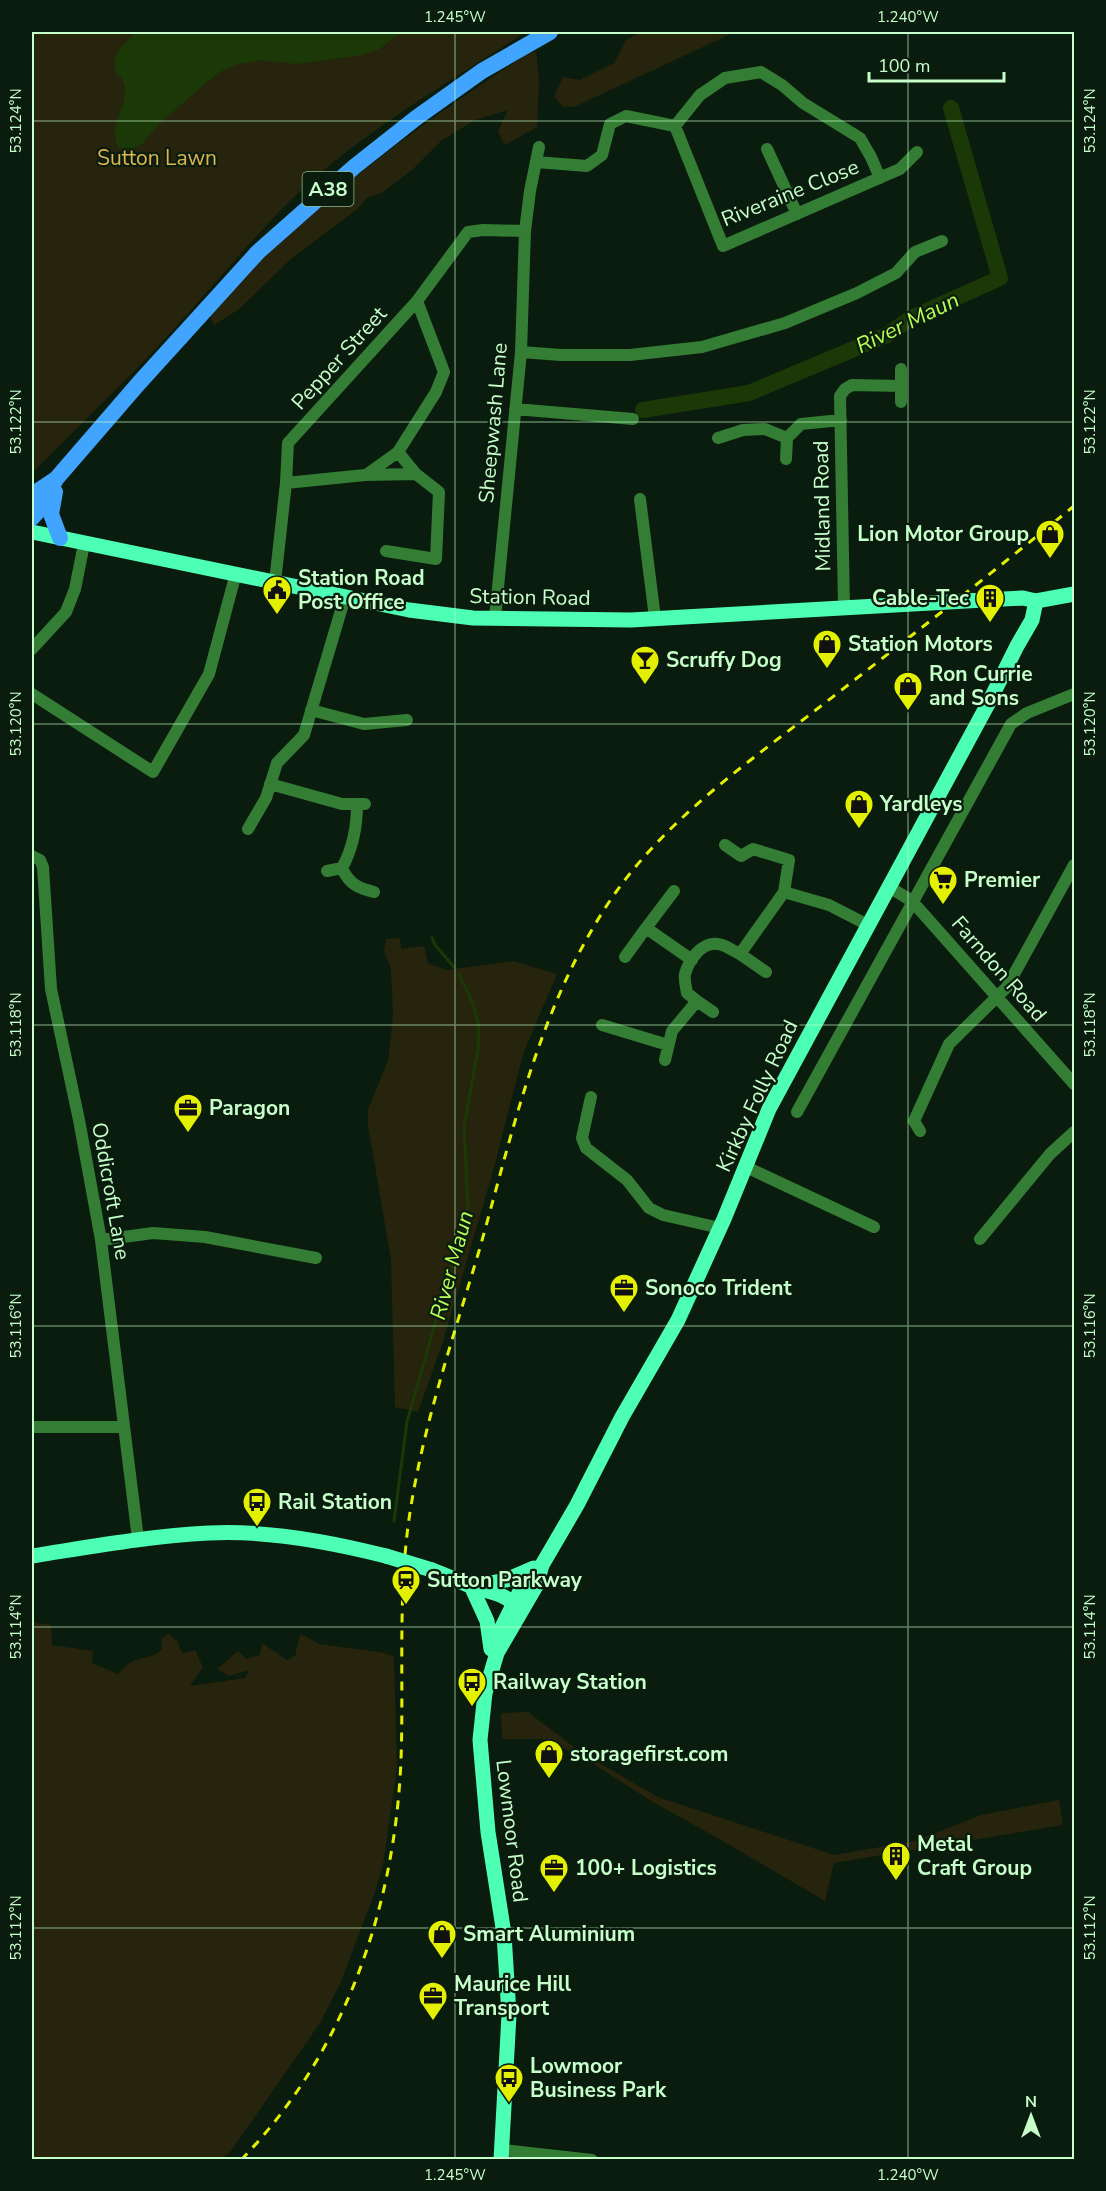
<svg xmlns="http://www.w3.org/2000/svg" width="1106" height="2191" font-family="'Nunito Sans',sans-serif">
<rect width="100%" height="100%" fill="#0a1c0d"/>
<path fill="#26240d" d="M32,32H526C454,79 371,127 307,185C264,224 229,268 190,311C140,368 85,420 32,473Z
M641,32H735L574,107H563L554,96L563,77L580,80L614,63L626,40Z
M536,51L539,80L537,127L505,145L498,131L508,110L475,120L441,141L412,170L382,193L368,197L356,210L291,259L238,310L214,325L209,315C300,212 412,129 527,54Z
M400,938L401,949L424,946L428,963L446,970L513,961L557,974L523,1054L494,1168L443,1342L418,1412L395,1407L391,1260L368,1125V1109L388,1061L393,1015L391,969L384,952L386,939Z
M32,1622L51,1625L52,1645L93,1651L92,1663L118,1674C135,1652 149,1663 162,1649L161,1639L168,1634L177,1641L182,1653L195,1650L203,1667L190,1686L245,1678L249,1670L229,1676L217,1669L238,1651L247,1659L260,1655L262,1643L287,1660L295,1656L300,1634L320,1644L385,1653L394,1657L397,1767L383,1865L375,1892L340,1984L320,2023L231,2151L222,2159H32Z
M528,1712L582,1753L658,1797L834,1855L915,1841L981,1815L1059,1800L1063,1825L834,1863L825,1901L721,1840L651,1801L583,1757L544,1739H502L501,1713Z"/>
<path fill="#1b3907" d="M135,32H401L379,49L362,55L296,64L261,60L235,65L218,73L200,88L158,125L142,144L133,149L119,148C104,123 137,100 120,76H117C110,52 121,49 135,32Z"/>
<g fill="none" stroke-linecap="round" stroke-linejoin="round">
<path stroke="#1b3907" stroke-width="3" d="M432,938L435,945L454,967
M394,1521L407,1422L468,1208L464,1127L478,1049L479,1027L473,1003L459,974"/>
<path stroke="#1b3907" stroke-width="16" d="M643,410L749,393L887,335L911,318L1000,278L951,108"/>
<path stroke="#347d34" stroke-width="12" d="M675,126L723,246L900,169L917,152
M767,149L797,214
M536,162L587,166L602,155L610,124L626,116L675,126L700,95L725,78L761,72L782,85L803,103L860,138L871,157L880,178
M521,352L561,355H630L702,347L785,323L857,293L896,273L915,252L942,241
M901,402V369
M515,409L633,419
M718,438L743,430L765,429L787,438
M786,459L787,438L801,424L841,420
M366,475L398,452
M286,483L365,475L416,474
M640,499L655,618
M386,551L436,559L439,492L416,474L398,452L436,392L444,372L417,301
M275,582L286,483L288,443L417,301L468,232L483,230L525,231
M844,607L840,396L845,389L852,385L901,386
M495,618L521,352L525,231L530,191L539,147
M32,649L66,612L75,589L84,544
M32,694L153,772L209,674L236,573
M311,710L364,724L407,720
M270,784L342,804H365
M357,804C357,826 353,848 342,868C349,884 358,888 374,892
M248,829L266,798L277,763L304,735L345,597
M725,845L741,856L753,849L789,860L784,892L829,905L868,925
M32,856L40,860L43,867L51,989L79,1120L101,1240L138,1539
M327,871L342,868
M889,887L912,901L1074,1084
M674,891L646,928L692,960
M740,954L766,972
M625,957L646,928
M697,1001L713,1012
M602,1025L668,1045
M665,1060L672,1031L697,1001L687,993C686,987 684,979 685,974C689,960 702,941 718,944C726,945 733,951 740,954L784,892
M591,1097L582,1138L586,1148L627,1180L649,1208L663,1215L720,1228
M797,1112L1011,724L1027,713L1074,694
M920,1131L914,1121L949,1044L1007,987L1074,865
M746,1167L874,1227
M980,1239L1050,1154L1074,1132
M101,1240L153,1233L205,1237L316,1258
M32,1427H124
M503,2150L592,2160"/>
<path stroke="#4dffb4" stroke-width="15" d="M32,532L409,610L473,618L631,620L966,601L1023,598L1036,601L1074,594
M32,1556C90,1547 149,1536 209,1533C266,1530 331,1542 386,1556
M432,1570C444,1574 456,1580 468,1585C486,1592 506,1592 519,1609
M480,1585L506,1580L534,1568
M471,1586L487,1621L491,1649
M497,1653L536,1586L542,1565L577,1505L622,1417L678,1320L724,1219L769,1109L989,702L1017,646L1032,620L1036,601
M501,2160L509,2015L504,1934L488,1832L480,1740L485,1693L497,1653L499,1633L524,1583L540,1567"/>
<path stroke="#41a4ff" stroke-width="16" d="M55,492L51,514L60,538
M32,495L56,479
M32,518L40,509L56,479L139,383L258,252L354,167L416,118L482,71L550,32"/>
<path stroke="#e3f100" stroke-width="3" stroke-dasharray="9 8" stroke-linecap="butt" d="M241,2160C345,2053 395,1907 401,1760C404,1676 397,1590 411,1506C425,1420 454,1335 479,1251C512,1135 537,1016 602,913C656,826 742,767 821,706C906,640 991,574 1074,506"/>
<path stroke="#4dffb4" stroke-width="15" d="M386,1556L432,1570"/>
</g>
<path fill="none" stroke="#c6ffca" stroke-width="1.5" stroke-opacity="0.45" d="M455,32V2160M908,32V2160M32,121H1074M32,422H1074M32,724H1074M32,1025H1074M32,1326H1074M32,1627H1074M32,1928H1074"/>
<defs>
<g id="shop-pin" transform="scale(1.5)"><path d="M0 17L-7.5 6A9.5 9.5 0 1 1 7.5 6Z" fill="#e3f100" stroke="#0a1c0d"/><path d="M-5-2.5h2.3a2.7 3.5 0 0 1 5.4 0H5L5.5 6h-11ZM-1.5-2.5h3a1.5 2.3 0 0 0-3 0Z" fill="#111"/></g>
<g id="civic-pin" transform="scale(1.5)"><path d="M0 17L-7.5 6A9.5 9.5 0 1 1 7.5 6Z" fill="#e3f100" stroke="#0a1c0d"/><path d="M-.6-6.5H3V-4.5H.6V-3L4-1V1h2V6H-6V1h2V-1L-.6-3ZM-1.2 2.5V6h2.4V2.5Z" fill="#111"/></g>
<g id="building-pin" transform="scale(1.5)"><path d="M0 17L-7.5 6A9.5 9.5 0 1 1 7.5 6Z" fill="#e3f100" stroke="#0a1c0d"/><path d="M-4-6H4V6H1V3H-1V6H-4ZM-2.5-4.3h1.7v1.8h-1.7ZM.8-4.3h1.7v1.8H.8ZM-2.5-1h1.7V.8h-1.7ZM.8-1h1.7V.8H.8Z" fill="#111"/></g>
<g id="bar-pin" transform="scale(1.5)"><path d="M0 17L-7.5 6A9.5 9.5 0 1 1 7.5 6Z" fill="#e3f100" stroke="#0a1c0d"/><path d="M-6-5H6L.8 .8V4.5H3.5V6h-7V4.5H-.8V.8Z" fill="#111"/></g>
<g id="supermarket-pin" transform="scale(1.5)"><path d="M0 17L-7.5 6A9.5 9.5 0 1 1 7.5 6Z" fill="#e3f100" stroke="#0a1c0d"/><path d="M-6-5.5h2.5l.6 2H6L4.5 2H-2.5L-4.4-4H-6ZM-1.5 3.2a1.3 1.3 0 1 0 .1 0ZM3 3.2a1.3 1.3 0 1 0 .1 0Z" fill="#111"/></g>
<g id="office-pin" transform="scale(1.5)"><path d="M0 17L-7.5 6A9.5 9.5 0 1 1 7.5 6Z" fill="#e3f100" stroke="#0a1c0d"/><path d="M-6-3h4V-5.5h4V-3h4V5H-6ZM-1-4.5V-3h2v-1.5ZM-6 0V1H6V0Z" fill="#111"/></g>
<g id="bus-pin" transform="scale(1.5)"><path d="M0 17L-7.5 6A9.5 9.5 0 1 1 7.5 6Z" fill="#e3f100" stroke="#0a1c0d"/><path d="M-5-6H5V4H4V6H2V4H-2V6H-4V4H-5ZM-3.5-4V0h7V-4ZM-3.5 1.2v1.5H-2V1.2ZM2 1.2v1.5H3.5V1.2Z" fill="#111"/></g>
<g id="station-pin" transform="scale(1.5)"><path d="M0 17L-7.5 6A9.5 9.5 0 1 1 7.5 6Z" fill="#e3f100" stroke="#0a1c0d"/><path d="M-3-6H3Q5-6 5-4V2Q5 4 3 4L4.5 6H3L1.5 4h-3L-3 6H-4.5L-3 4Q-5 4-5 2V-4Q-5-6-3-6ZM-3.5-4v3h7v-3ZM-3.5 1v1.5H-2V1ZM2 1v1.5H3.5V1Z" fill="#111"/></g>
</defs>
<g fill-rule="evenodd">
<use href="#shop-pin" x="1050" y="534"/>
<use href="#civic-pin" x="277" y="590"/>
<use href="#building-pin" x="990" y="598"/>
<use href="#shop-pin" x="827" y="644"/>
<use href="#bar-pin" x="645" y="660"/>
<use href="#shop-pin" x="908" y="686"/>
<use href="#shop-pin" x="859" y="804"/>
<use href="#supermarket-pin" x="943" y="880"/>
<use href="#office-pin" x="188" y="1108"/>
<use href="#office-pin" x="624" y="1288"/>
<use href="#bus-pin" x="257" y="1502"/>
<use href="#station-pin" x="406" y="1580"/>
<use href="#bus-pin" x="472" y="1682"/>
<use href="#shop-pin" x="549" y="1754"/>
<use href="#building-pin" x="896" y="1856"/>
<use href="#office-pin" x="554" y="1868"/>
<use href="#shop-pin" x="442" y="1934"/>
<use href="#office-pin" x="433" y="1996"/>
<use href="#bus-pin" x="509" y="2078"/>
</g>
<g text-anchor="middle" stroke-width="4.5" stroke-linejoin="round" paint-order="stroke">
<rect fill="#0a1c0d" stroke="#8ebb91" stroke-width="1.5" x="302.5" y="172" width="51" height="34" rx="4.5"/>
<g font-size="20" font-weight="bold" fill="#c6ffca">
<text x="328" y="196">A38</text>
</g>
<g font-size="21" fill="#e1b64f" stroke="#0a1c0d">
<text x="157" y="165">Sutton Lawn</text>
</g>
<g font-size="21" fill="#c6ffca" stroke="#0a1c0d">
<text transform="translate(790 193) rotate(-22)" y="7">Riveraine Close</text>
<text transform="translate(339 358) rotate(-48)" y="7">Pepper Street</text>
<text transform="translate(493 423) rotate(-85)" y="7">Sheepwash Lane</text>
<text transform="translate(822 506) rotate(-91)" y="7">Midland Road</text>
<text transform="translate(530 597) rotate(1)" y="7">Station Road</text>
<text transform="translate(999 969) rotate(49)" y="7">Farndon Road</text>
<text transform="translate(757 1096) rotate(-65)" y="7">Kirkby Folly Road</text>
<text transform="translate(111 1191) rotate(80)" y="7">Oddicroft Lane</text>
<text transform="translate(512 1831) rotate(83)" y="7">Lowmoor Road</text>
</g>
<g font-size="21" font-weight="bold" fill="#c6ffca" stroke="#0a1c0d" text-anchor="start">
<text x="1029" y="541" text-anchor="end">Lion Motor Group</text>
<text x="298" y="585">Station Road<tspan x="298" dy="24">Post Office</tspan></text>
<text x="969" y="605" text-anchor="end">Cable-Tec</text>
<text x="848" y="651">Station Motors</text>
<text x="666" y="667">Scruffy Dog</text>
<text x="929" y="681">Ron Currie<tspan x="929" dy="24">and Sons</tspan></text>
<text x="880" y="811">Yardleys</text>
<text x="964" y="887">Premier</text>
<text x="209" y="1115">Paragon</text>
<text x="645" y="1295">Sonoco Trident</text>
<text x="278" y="1509">Rail Station</text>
<text x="427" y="1587">Sutton Parkway</text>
<text x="493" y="1689">Railway Station</text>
<text x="570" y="1761">storagefirst.com</text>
<text x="917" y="1851">Metal<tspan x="917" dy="24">Craft Group</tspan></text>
<text x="575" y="1875">100+ Logistics</text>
<text x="463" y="1941">Smart Aluminium</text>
<text x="454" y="1991">Maurice Hill<tspan x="454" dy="24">Transport</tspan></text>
<text x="530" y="2073">Lowmoor<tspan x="530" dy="24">Business Park</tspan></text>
</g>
<g font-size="22" font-style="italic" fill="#b7ff54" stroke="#0a1c0d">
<text transform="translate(907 322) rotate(-26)" y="8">River Maun</text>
<text transform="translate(451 1265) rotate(-75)" y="8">River Maun</text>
</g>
</g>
<rect width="1106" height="2191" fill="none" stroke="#0a1c0d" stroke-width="66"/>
<g transform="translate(1031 2116)" stroke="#0a1c0d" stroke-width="4.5" paint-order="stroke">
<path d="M0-4.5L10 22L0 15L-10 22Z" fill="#c6ffca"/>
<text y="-9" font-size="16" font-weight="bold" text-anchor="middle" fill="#c6ffca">N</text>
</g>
<path d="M869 72v9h135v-9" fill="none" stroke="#c6ffca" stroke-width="3"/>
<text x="878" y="72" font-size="18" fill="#c6ffca" stroke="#0a1c0d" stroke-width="4.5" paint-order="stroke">100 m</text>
<rect x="33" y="33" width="1040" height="2125" fill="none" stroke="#c6ffca" stroke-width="2"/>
<g font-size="15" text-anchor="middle" fill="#c6ffca">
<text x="455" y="22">1.245°W</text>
<text x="908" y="22">1.240°W</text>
<text transform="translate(16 121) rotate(-90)" y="5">53.124°N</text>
<text transform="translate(1090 121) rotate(-90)" y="5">53.124°N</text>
<text transform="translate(16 422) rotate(-90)" y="5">53.122°N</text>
<text transform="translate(1090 422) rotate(-90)" y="5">53.122°N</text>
<text transform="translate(16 724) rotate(-90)" y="5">53.120°N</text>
<text transform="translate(1090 724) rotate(-90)" y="5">53.120°N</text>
<text transform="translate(16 1025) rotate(-90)" y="5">53.118°N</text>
<text transform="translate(1090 1025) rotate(-90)" y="5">53.118°N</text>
<text transform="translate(16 1326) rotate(-90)" y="5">53.116°N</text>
<text transform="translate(1090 1326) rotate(-90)" y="5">53.116°N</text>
<text transform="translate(16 1627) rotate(-90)" y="5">53.114°N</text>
<text transform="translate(1090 1627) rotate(-90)" y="5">53.114°N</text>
<text transform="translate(16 1928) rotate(-90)" y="5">53.112°N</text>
<text transform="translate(1090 1928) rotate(-90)" y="5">53.112°N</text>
<text x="455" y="2180">1.245°W</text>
<text x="908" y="2180">1.240°W</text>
</g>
</svg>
